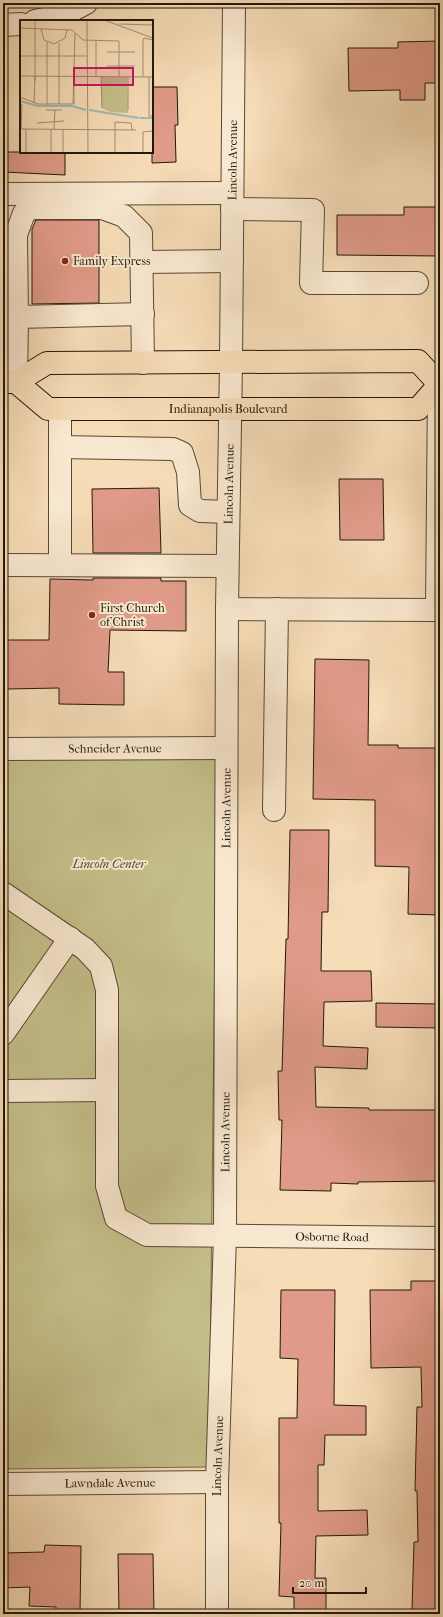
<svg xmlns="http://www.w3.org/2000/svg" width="443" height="1617" font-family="'IM FELL French Canon',serif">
<rect width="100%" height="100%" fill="#f6dcb7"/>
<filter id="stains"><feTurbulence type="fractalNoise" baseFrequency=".005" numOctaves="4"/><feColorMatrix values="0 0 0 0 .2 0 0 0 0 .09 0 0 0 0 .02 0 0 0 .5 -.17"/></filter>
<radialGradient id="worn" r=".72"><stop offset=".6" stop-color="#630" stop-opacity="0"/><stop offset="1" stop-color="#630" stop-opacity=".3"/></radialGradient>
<path fill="#c4be89" stroke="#726b4a" d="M217,756L209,1467L3,1469V758Z"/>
<path fill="#e09b88" stroke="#21180b" d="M440,41V83H425V100H400V90L349,91L348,48H398V42Z
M152,87H177L178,125H175L176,162L152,163Z
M5,152H65V175L4,172Z
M404,207H440V256L337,255V215H404Z
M36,220H99V303L32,304V229Z
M339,479H383L384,540H340Z
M159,488L161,553H93L92,489Z
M93,578H161V581H186V631L110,630L108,672H124V705L59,704V688L7,689L6,676H3V640H49L50,579L93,580Z
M315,659L369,660L368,745H398V748H440V915L408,914L409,867L375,866V800L313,799Z
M290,830H329L328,912H322L321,971H371L372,1001L324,1002L323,1046L368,1048L367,1069L315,1067L316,1107L369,1108V1110H440V1181L358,1182V1184L331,1183V1191L280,1190L282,1120H279L278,1071H282L286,939H288Z
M376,1003L440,1004V1028L376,1027Z
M411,1281H440L439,1610H412L414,1542H418L417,1491H415L417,1407H422L421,1367L371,1368L370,1290H411Z
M281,1290H335L334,1405L366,1406V1435H325L324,1465H318V1511L367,1510L368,1535L316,1536L315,1578H326V1613H294V1597L279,1596L281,1523H279V1418H297L298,1359L280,1358Z
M45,1545L81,1546L80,1613H56V1607L29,1606L30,1587L3,1588V1553L44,1552Z
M118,1554H153L154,1614H119Z"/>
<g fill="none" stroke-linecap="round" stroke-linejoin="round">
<g stroke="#564936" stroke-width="24">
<g id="minor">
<path d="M35,21L63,15L86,3"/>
<path d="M3,25L21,24"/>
<path d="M3,194L232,193"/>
<path d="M232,209L313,210L311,283H417"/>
<path d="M142,262L232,261"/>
<path d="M17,317L143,314"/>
<path d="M16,382L17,317L16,235L24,213L32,208H102L124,216L141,233L143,363"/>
<path d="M60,409V565"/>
<path d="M60,447L173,449L182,453L188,472L190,505L200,511L228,512"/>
<path d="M3,565L227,566"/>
<path d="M227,609L440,610"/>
<path d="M437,610L439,385"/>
<path id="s1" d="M3,749L226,748"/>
<path d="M274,810L277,609"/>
<path id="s2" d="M3,893L85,949L101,966L107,990V1186L116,1218L147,1235L440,1238"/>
<path d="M3,1034L70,938"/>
<path d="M3,1091L106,1090"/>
<path id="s3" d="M3,1484L217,1482"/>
<path id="s4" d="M217,1614V1482L225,1236L227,609L231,362L234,3"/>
</g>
</g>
<g stroke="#21180b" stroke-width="24">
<g id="highway">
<path d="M3,382H16L47,363L418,361L440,385"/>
<path id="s5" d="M16,382L48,409H418L439,385"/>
</g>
</g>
<use href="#minor" stroke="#f9e8d0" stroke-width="22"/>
<use href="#highway" stroke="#f6dcb7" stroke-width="22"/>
</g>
<g fill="#8f2418" stroke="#f9e8d0" stroke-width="1.5">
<circle cx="65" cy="261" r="4"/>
<circle cx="92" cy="615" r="4"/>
</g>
<g text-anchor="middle" stroke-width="4" stroke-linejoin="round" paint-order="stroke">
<g font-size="12" fill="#21180b" stroke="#f9e8d0">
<text dy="4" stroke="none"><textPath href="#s4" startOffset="1454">Lincoln Avenue</textPath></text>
<text dy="4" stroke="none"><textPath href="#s5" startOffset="222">Indianapolis Boulevard</textPath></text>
<text dy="4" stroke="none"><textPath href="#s4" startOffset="1130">Lincoln Avenue</textPath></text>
<text dy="4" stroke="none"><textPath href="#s1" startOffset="112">Schneider Avenue</textPath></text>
<text dy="4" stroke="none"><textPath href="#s4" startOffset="806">Lincoln Avenue</textPath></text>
<text dy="4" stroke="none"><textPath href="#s4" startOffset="482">Lincoln Avenue</textPath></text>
<text dy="4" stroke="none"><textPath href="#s2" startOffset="597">Osborne Road</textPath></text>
<text dy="4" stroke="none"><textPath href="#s4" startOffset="158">Lincoln Avenue</textPath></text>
<text dy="4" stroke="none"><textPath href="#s3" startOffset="107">Lawndale Avenue</textPath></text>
</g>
<g font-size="12" fill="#21180b" stroke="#f9e8d0" text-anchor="start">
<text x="73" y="265">Family Express</text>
<text x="100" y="612">First Church<tspan x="100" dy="14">of Christ</tspan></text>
</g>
<g font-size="12" font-style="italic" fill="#524a31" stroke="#f9e8d0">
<text x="109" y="868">Lincoln Center</text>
</g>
</g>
<g transform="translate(20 20)">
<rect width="133" height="133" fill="#f6dcb7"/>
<path d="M81,57H107L108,93L90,92L82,88Z" fill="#c4be89"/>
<path fill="none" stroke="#9fbab7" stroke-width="2" d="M0,81L18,86H52L66,90M69,90L119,98M120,98H133"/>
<path fill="none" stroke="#a18e72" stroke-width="1" d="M67,0L68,133M84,0L133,18M99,4L133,5M0,8L52,10L63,20L99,21V56M21,9L24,20L34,24L45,18L47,10M87,32H115M0,36H67M87,46H115M0,56L133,57M76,56V21M81,56L82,88M108,57V90M123,57V20L124,18L133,20M129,57V96H133M15,61V0M0,77L18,84H53M14,83L15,56M39,84V23M53,84L55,13M54,84V62M27,85V22M26,90H42M17,103L44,101M0,109L116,110M1,109L2,84M6,109V133M31,109V133M34,109L35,90M43,109V133M95,133V102L111,103L112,110M123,133V112L133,111"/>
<path fill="#c2185b" fill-opacity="0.15" stroke="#c2185b" stroke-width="2" d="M54,48H113V65H54Z"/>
<rect width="133" height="133" fill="none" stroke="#21180b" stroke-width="2"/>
</g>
<rect width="443" height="1617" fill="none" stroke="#f6dcb7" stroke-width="16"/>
<rect x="4" y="4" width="435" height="1609" fill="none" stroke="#21180b" stroke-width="2"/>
<rect x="8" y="8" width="427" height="1601" fill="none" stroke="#21180b"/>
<path d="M293 1587v6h73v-6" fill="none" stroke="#21180b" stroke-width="2"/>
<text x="299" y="1587" font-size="12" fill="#21180b" stroke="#f9e8d0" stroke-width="3" paint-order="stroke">20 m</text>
<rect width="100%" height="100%" filter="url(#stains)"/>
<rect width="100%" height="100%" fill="url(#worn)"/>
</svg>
